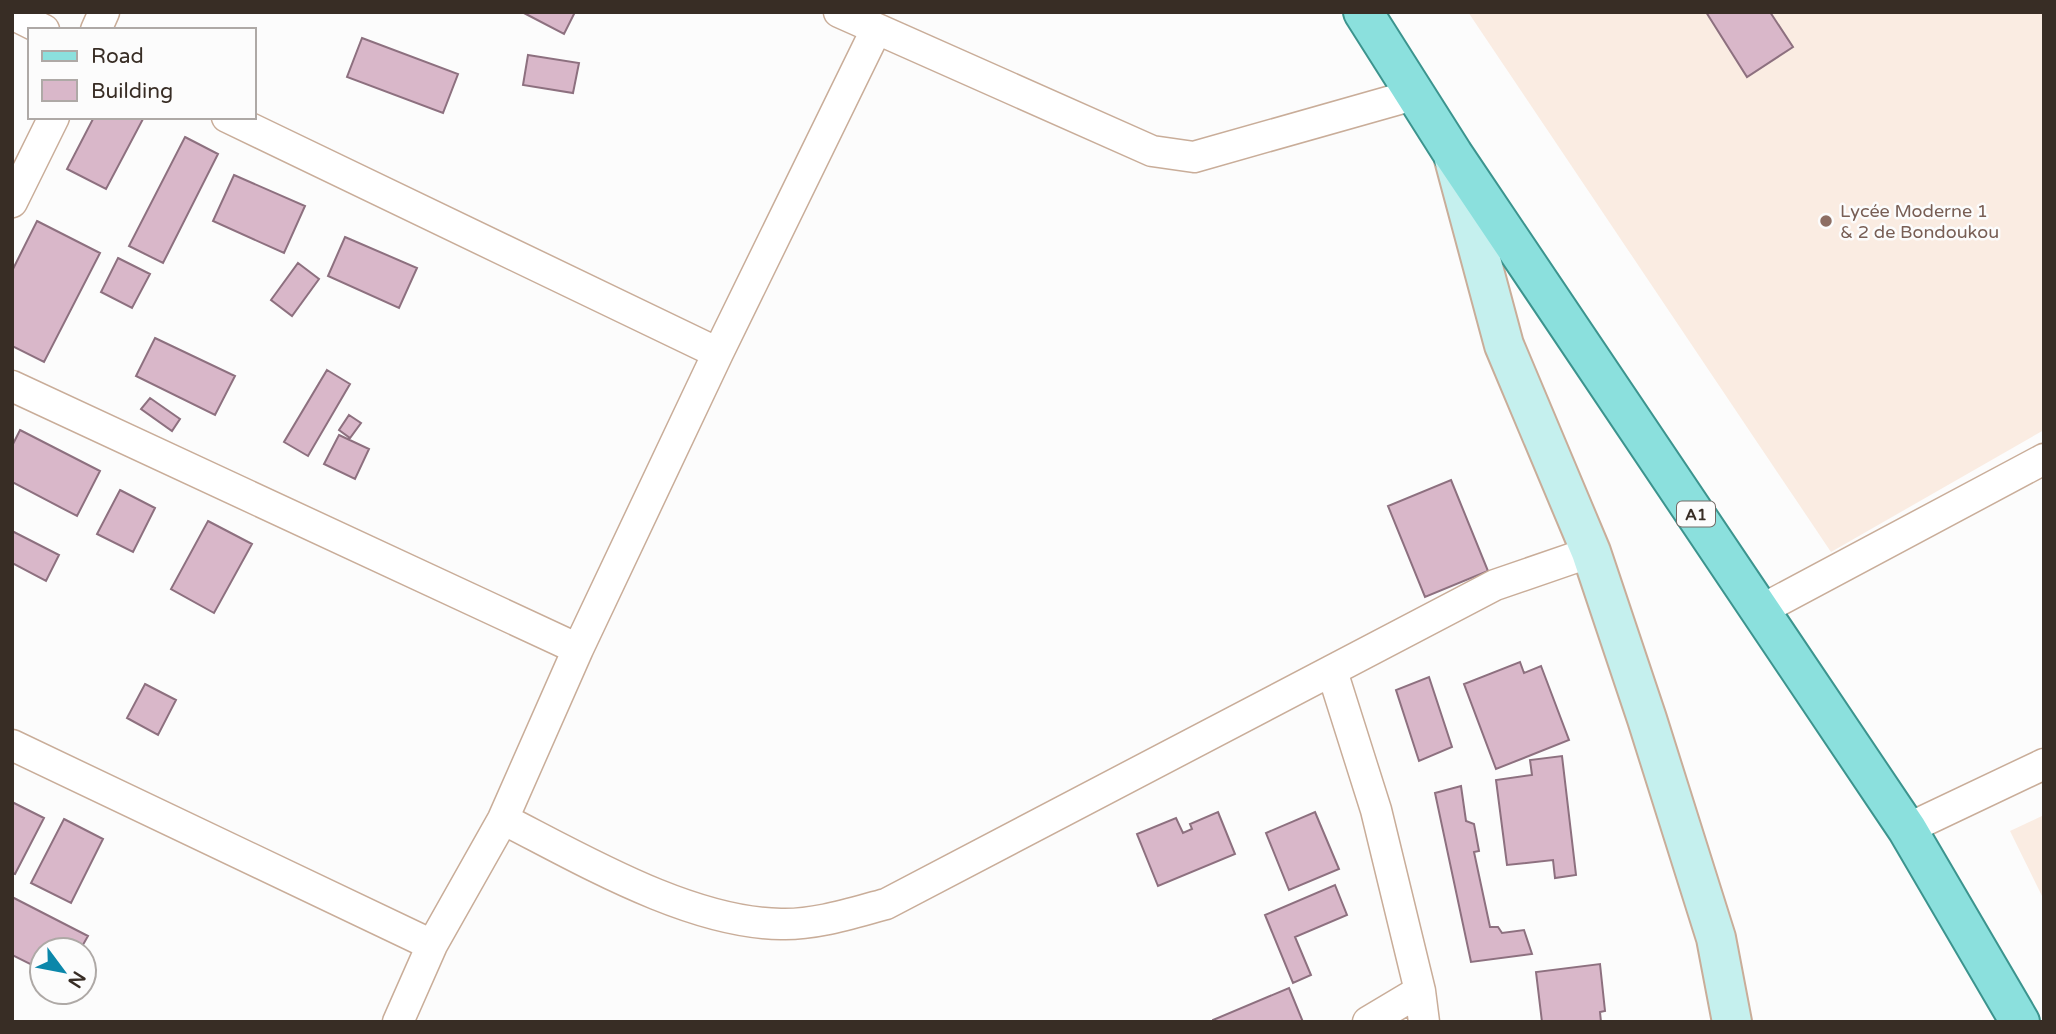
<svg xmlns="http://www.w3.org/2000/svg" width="2056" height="1034" font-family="'Varela Round',sans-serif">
<rect width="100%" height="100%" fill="#fcfcfc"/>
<path fill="#faece2" d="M1468,12H2044V430L1831,552Z
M2044,815V900L2010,831Z"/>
<path fill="#d9b7c9" stroke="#8d707f" stroke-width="2" d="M522,12H575L564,34Z
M1706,12H1770L1793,47L1747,77Z
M362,38L458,74L443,113L347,77Z
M528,55L579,63L573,93L523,85Z
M94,117L143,119L106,189L67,169Z
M185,137L218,154L163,263L129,246Z
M234,175L305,206L284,253L213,221Z
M37,221L100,253L44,362L12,346V271Z
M345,237L417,268L399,308L328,276Z
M118,258L150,274L132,308L101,292Z
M298,263L319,279L292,316L271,300Z
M155,338L235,376L215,415L136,376Z
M327,370L350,384L308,456L284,442Z
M150,398L180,419L172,431L141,409Z
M349,415L361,423L350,438L339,430Z
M20,430L100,471L77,516L12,482V446Z
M339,435L369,449L355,479L324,464Z
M1451,480L1488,571L1425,597L1388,506Z
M120,490L155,508L133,552L97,534Z
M208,521L252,544L214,613L171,589Z
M12,531L59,555L46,581L12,563Z
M1520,662L1524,673L1541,666L1569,740L1496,769L1464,684Z
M1429,677L1452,747L1419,761L1396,690Z
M145,684L176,700L158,735L127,718Z
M1562,756L1576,875L1555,878L1553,860L1507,865L1496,780L1532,775L1530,760Z
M1461,786L1466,821L1474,824L1479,851L1474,852L1490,927H1498L1502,933L1524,930L1532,954L1471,962L1435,793Z
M12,802L44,818L15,874L12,873Z
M1218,812L1235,854L1158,886L1137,834L1176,818L1183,833L1192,829L1190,824Z
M1315,812L1339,869L1289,890L1266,833Z
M64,819L103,839L71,903L31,883Z
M1335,885L1347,915L1295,937L1311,975L1293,983L1265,915Z
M12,897L88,936L80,950H42V970L12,955Z
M1600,964L1605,1011L1600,1012L1601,1022H1542L1536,972Z
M1289,988L1303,1022H1213V1020Z"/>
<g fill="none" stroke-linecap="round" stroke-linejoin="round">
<g stroke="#c9ad99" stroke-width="33">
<path id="street" d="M839,12L1152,151L1194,157L1413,95
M12,14L44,30
M96,30L104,12
M227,117L718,353
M12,202L54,117
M12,386L578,649
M1761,610L2044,459
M1332,671L1376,810L1420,991L1424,1022
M12,745L432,945
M503,819C583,860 690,923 781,924C816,925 852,913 886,904L1495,585L1591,552
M1907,829L2044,764
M398,1022L432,945L503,819L578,649L718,353L876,30
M1368,1022L1420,991"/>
</g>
<g stroke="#c9ad99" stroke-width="42">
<path id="secondary" d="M1454,159L1504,345L1591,552L1647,719L1716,938L1732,1022"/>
</g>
<g stroke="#3c948e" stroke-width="42">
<path id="primary" d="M1363,12L1453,154L1907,829L2020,1022"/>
</g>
<use href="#street" stroke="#fff" stroke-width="30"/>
<use href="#secondary" stroke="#c5f0ee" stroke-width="38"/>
<use href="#primary" stroke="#8be0dd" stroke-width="38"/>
</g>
<circle fill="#8d6e63" stroke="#fcfcfc" stroke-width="2.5" cx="1826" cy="221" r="7"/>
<g text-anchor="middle" stroke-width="5" stroke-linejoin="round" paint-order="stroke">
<rect fill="#fcfcfc" stroke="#736b66" stroke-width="2" x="1677" y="501.5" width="38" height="25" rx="5"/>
<g font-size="16" font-weight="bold" fill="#382d25">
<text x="1696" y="520">A1</text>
</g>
<g font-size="18" fill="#785e54" stroke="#fcfcfc" text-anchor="start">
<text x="1840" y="217">Lycée Moderne 1<tspan x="1840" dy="21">&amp; 2 de Bondoukou</tspan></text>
</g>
</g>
<rect width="2056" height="1034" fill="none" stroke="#382d25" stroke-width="28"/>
<rect x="28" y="28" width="228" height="91" fill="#fcfcfc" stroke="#aea9a6" stroke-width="2"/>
<rect x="42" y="51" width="35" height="10" fill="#8be0dd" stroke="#aea9a6" stroke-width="2"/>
<text x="91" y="63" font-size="21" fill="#382d25">Road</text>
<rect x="42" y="80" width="35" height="21" fill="#d9b7c9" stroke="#aea9a6" stroke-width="2"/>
<text x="91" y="98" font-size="21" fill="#382d25">Building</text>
<g transform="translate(63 971) rotate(122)"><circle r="33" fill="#fcfcfc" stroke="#aea9a6" stroke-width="2"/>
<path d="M0-5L12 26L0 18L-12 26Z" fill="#0b87aa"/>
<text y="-10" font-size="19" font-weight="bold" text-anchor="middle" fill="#382d25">N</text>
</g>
</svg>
